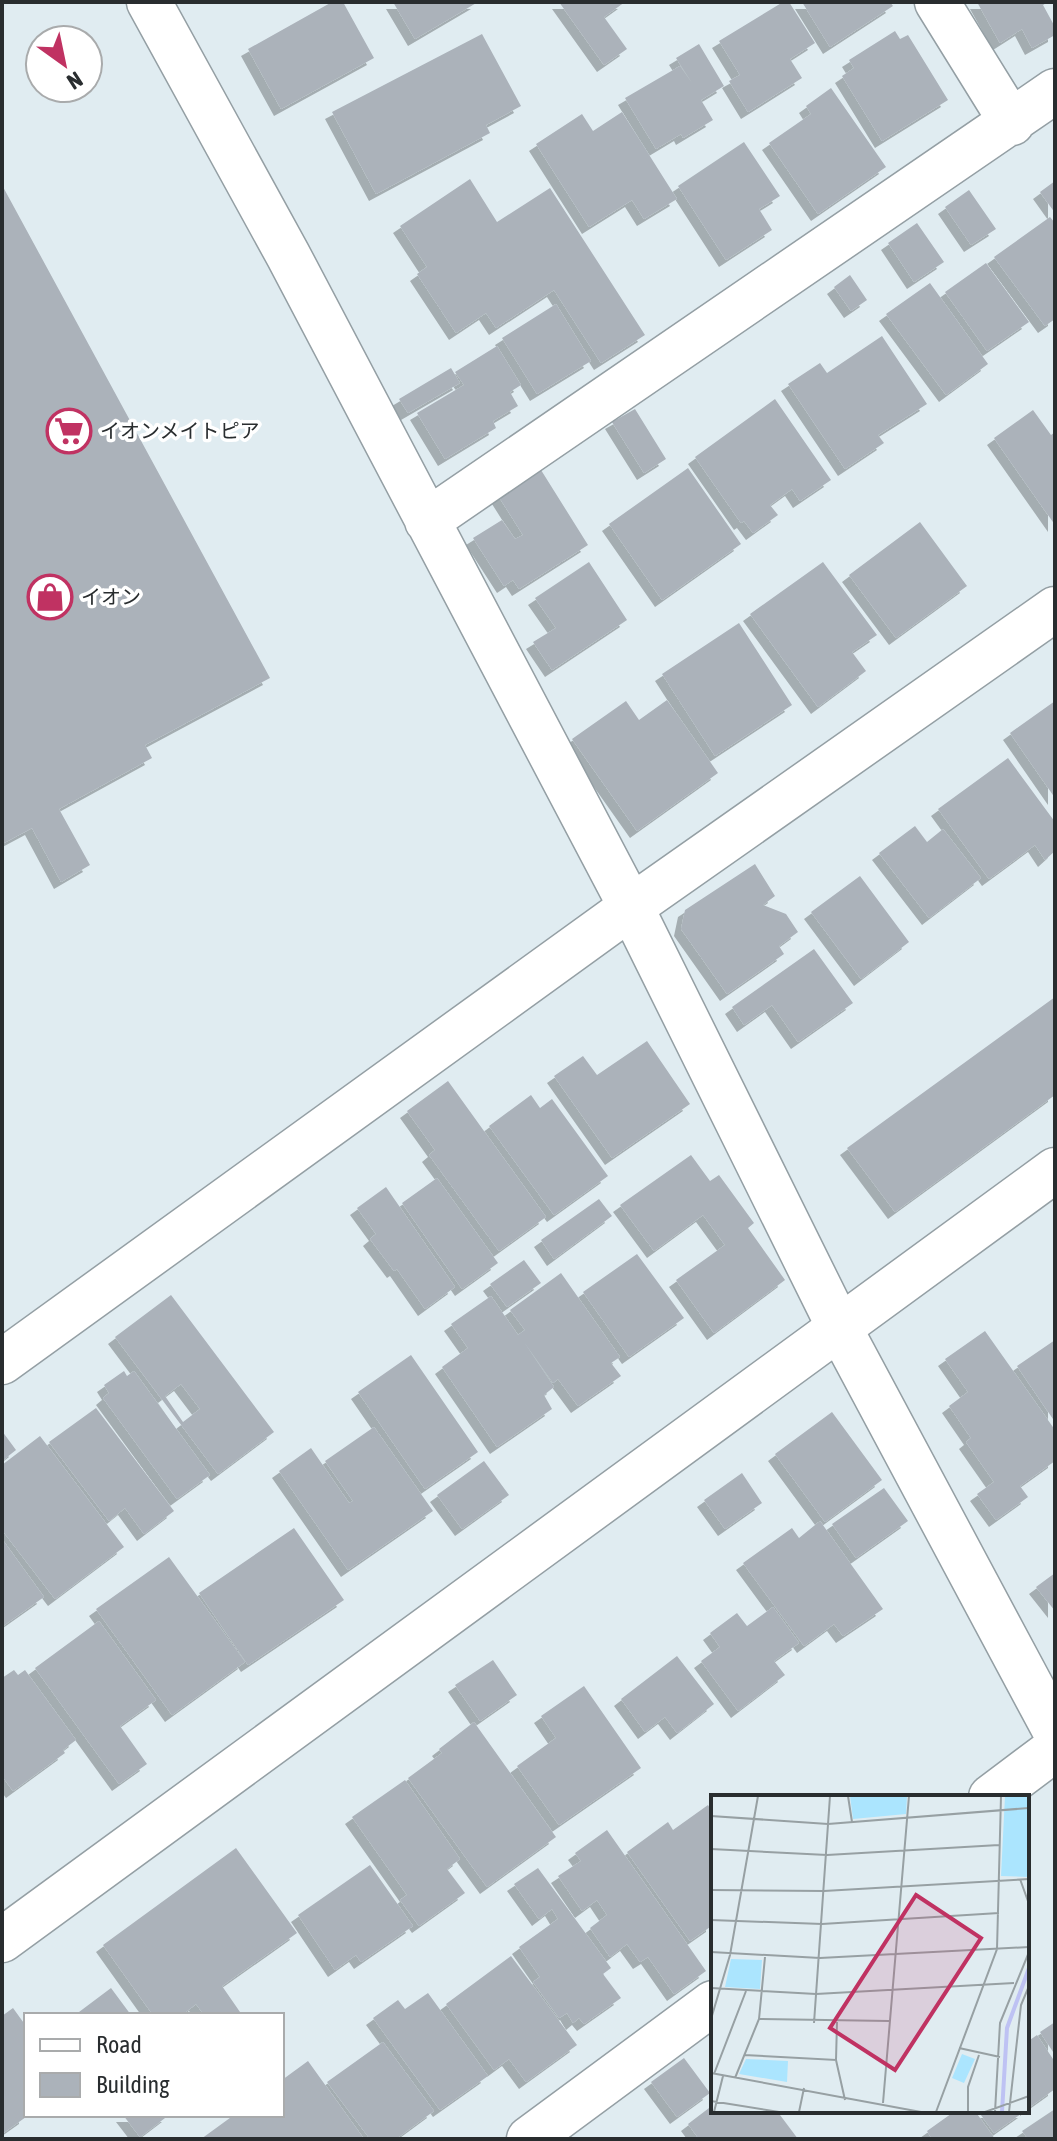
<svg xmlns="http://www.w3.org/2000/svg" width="1057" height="2141" font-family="'Asap Condensed','Noto Sans JP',sans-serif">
<defs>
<filter id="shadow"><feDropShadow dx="-7" dy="7" stdDeviation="0" flood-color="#0004"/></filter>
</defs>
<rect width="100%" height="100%" fill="#e0ecf1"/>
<path fill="#abb2ba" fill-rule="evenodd" filter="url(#shadow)" d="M332,2H343L374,58L281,109L248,49Z
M393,2H478L415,39Z
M559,2H625L604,17L627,49L604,65Z
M783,2H789L815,43L790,59L802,78L748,112L729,81L740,75L719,41Z
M802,2H890L893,6L830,47Z
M977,2H1048L1043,5L1055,27V35L1032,48L1022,29L1000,43Z
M895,31L900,39L908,35L948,100L882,141L842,76L854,68L849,60Z
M482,34L521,106L486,125L490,133L376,194L332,112Z
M699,44L724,86L701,100L713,120L683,138L681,134L656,149L625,98L680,66L692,83L676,58Z
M831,88L886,167L818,214L769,143L811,114L806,106Z
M622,112L677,199L644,219L632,200L589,227L536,144L582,114L593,131Z
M744,142L780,196L759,209L772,230L726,260L678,186Z
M470,179L497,222L550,188L645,335L601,363L554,290L496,328L486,313L456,333L417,274L427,267L400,226Z
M1055,181V213L1040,192Z
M2,185L270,678L145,745L152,758L59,809L90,865L61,882L32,828L2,844Z
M969,190L996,229L971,245L945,207Z
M1050,217L1055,223V319L1045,326L994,257Z
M917,223L944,262L914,282L888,243Z
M986,263L1029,322L987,351L945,292Z
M850,275L867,300L851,311L834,287Z
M930,283L988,364L946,395L886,314Z
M556,304L591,361L537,394L502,338Z
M882,336L927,404L878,435L884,443L845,469L788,384L820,363L827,373Z
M497,346L521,385L510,392L518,406L493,421L496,428L445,459L417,413L464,385L455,372Z
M451,368L460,383L408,413L399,399Z
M775,399L831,480L800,501L792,489L770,505L778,515L753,533L744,521L741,523L695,457Z
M635,409L666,459L644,473L612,422Z
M1033,410L1051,435L1055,432V525L994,438Z
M688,468L741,544L662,600L609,524Z
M541,470L588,545L519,589L513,580L504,586L473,538L502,520L515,539L523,535L499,497Z
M920,522L967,586L896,638L849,575Z
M589,562L627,620L552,670L533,642L556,628L535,598Z
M823,562L877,635L852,652L866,671L818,707L750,614Z
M739,623L792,705L715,756L662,674Z
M667,700L718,773L637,831L572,739L626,701L639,720Z
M1055,701V798L1010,733Z
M1008,758L1055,822V851L1045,860L1035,845L989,879L938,809Z
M915,826L927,842L943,829L981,878L929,918L879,853Z
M755,864L775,896L763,905L786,914L798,932L779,946L784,954L727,994L681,929L685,910Z
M860,876L909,942L861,979L811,912Z
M814,949L853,1003L798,1042L772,1005L744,1025L732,1007Z
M1055,997V1095L895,1212L847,1148Z
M647,1041L690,1104L612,1158L554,1076L583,1056L597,1075Z
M448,1081L546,1217L499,1251L429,1155L435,1150L407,1111Z
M531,1095L540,1108L552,1099L608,1176L554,1215L489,1126Z
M691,1155L710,1181L719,1175L754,1223L748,1228L785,1280L714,1333L676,1280L725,1245L703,1215L654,1251L620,1205Z
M437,1178L498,1263L462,1289L402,1203Z
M386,1187L455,1287L425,1309L397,1269L394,1271L370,1239L376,1234L357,1208Z
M599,1199L612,1216L554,1259L541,1240Z
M637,1254L684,1318L629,1357L583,1292Z
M524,1260L541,1283L507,1307L490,1284Z
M561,1273L620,1357L611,1363L621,1376L578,1406L558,1379L553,1383L524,1342L554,1387L544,1395L552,1409L497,1447L442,1367L468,1348L451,1324L491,1296L518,1335L525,1330L510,1310Z
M171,1295L274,1432L218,1474L115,1337ZM181,1384L200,1409L183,1422L165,1396Z
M985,1331L1055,1430V1461L1020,1486L1028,1497L996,1520L977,1494L994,1482L966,1442L971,1438L949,1406L968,1392L945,1359Z
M1055,1340V1422L1017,1366Z
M411,1355L478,1452L425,1489L358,1392Z
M124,1371L127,1376L134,1371L210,1475L177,1499L103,1398L109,1393L104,1385Z
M96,1408L174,1511L144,1534L125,1508L109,1521L49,1442Z
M832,1412L882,1480L825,1522L775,1454Z
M374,1427L433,1511L348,1570L279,1471L311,1448L349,1503L353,1501L325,1461Z
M2,1431L16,1450L2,1461Z
M40,1436L124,1547L55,1599L2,1530V1465Z
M484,1461L509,1495L462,1529L437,1495Z
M742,1473L762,1503L725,1529L704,1500Z
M884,1488L908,1521L856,1558L832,1524Z
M820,1521L883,1609L843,1636L834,1624L804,1646L743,1563L792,1528L799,1538Z
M294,1528L344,1600L248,1665L199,1593Z
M2,1539L44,1597L3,1626L2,1625Z
M169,1557L245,1662L172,1715L96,1609Z
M1055,1573V1611L1036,1587Z
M773,1607L799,1643L774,1661L785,1675L738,1711L701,1661L720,1647L710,1633L737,1613L747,1626Z
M99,1621L156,1700L120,1726L147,1764L119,1784L35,1668Z
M677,1656L714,1704L677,1733L665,1717L645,1732L621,1699Z
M493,1660L517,1695L480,1721L455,1685Z
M14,1670L18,1675L25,1670L76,1740L63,1750L65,1753L13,1791L2,1776V1678Z
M584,1686L641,1768L559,1825L517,1766L556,1738L541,1716Z
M474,1722L556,1837L487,1887L408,1778L442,1753L439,1749Z
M405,1780L460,1859L447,1869L465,1893L419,1926L400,1900L407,1895L352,1817Z
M708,1805L713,1813V1925L690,1941L627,1852L668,1822L673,1830Z
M607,1830L706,1971L674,1994L648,1957L640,1962L627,1944L610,1957L590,1928L607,1915L597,1900L582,1911L558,1876L581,1861L575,1853Z
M236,1848L297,1933L222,1986L240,2012L236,2015H204L196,2004L182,2015H153L103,1945Z
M370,1865L413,1926L361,1962L356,1955L335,1970L298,1915Z
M538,1868L611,1968L603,1974L621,1998L584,2024L579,2018L573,2023L567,2013L559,2018L533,1982L540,1977L519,1947L558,1919L552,1909L539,1919L514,1884Z
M511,1956L577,2045L526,2082L509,2059L494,2070L446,2004Z
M111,1988L131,2015H75Z
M428,1993L488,2076L440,2110L373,2018L398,2000L405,2009Z
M13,2008L26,2026V2117L2,2134V2016Z
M1055,2022V2055L1040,2032Z
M1037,2035L1055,2062V2089L1027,2109V2042Z
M383,2042L434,2111L396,2139H370L327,2082Z
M684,2058L710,2093L677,2117L651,2082Z
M308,2061L364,2139H201L234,2115H282V2080Z
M713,2105V2111H777L798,2139H699L688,2124Z
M1055,2109V2139H1028L1022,2131Z
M955,2111H975L995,2139H932L927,2131Z
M978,2111H1025L994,2133Z
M123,2115H169L140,2137Z"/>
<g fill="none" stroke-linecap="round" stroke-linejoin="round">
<g stroke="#949fa4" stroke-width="47">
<path id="minor" d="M149,2L288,255L631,907L839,1327L1055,1731
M937,2L1012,123
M427,521L1055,91
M2,1362L631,907L1055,609
M991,1797L1055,1749
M529,2139L713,2003"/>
</g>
<g stroke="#949fa4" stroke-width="47">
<path id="tertiary" d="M2,1940L1055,1170"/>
</g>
<use href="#minor" stroke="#fff" stroke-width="44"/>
<use href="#tertiary" stroke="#fff" stroke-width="44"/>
</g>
<defs>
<g id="supermarket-ring" transform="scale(2.3)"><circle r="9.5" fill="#fff" stroke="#c03262" stroke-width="1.5"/><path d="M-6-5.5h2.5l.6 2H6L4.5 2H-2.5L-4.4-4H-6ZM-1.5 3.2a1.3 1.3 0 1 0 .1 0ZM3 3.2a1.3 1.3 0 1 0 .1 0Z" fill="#c03262"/></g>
<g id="shop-ring" transform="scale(2.3)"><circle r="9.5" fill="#fff" stroke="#c03262" stroke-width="1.5"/><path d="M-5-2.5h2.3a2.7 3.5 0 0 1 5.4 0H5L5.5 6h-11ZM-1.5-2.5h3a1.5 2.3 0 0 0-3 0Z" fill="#c03262"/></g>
</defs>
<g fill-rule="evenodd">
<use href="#supermarket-ring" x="69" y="431"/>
<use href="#shop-ring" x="50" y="597"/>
</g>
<g text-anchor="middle" stroke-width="7" stroke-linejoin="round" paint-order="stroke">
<g font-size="20" fill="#292d2f" stroke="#fff" text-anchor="start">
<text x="100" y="438">イオンメイトピア</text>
<text x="81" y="604">イオン</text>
</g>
</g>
<g transform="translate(711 1795)">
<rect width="318" height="318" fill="#e0ecf1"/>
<path d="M139,1H196L195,19L142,24ZM294,1H318V82L290,81ZM20,164L51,165L49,194L14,192ZM251,259L264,264L253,288L241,283ZM35,264L77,266L76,287L28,279Z" fill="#abe5fe"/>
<path fill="none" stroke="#bec2f3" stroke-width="4" d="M291,317L296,233L318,173"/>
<path fill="none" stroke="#97a0a3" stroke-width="2" d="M137,1L141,27M0,21L117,29L318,13M0,54L116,60L288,50M309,84L318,109M0,95L113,96L318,84M0,125L111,129L288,118M0,157L109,163L318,152M0,193L105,199L303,188M0,224L19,160L47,1M48,224L178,226M103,228L119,1M248,253L289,262M33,260L125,265L126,227M125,265L134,305M0,278L210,317M3,279L35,196M24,283L48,224L54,162M0,306L68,317M172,308L198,1M3,317L12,281M88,317L93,293M225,317L286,154L290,1M257,317V292L268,260M274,317L318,301M284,317L289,228L318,157M298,317L310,210L318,191"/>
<path fill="#c03262" fill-opacity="0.15" stroke="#c03262" stroke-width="4" d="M205,100L270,143L184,275L119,233Z"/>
<rect width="318" height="318" fill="none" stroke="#292d2f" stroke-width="4"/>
</g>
<rect width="1057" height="2141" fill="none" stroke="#292d2f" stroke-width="8"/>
<rect x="24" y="2013" width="260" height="104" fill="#ffffff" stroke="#a9abac" stroke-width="2"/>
<rect x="40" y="2039" width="40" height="12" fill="#ffffff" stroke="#a9abac" stroke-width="2"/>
<text x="96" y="2053" font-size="24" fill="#292d2f">Road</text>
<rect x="40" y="2073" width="40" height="24" fill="#abb2ba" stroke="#a9abac" stroke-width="2"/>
<text x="96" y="2093" font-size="24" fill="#292d2f">Building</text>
<g transform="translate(64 64) rotate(147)"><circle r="38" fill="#ffffff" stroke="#a9abac" stroke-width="2"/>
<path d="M0-6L14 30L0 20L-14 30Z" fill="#c03262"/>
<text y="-12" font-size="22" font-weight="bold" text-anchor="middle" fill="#292d2f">N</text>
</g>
</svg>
